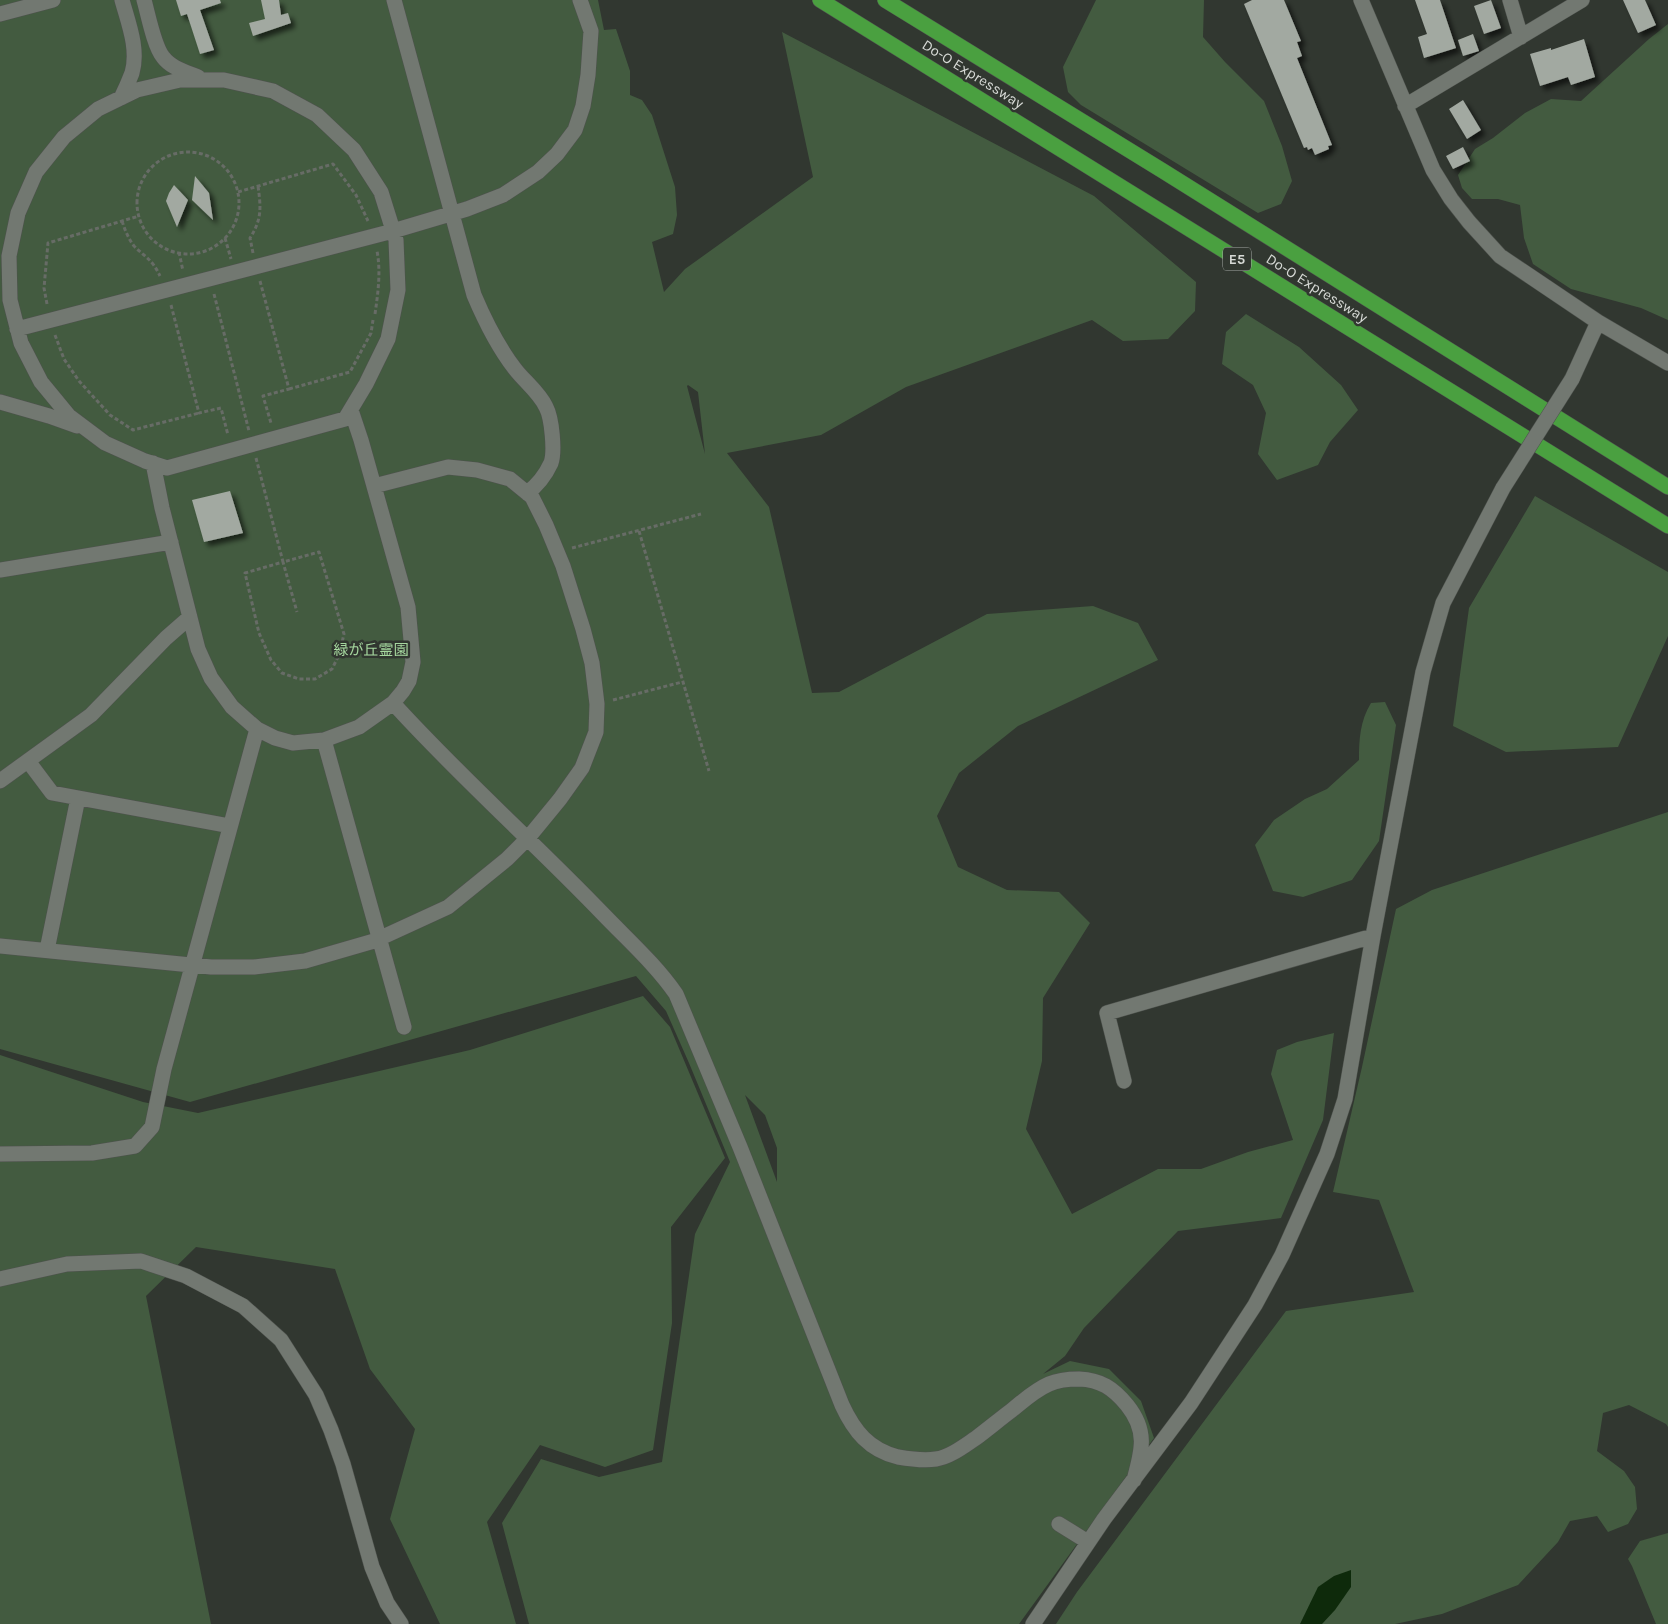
<svg xmlns="http://www.w3.org/2000/svg" width="1668" height="1624" font-family="Karla,'Noto Sans JP',sans-serif">
<defs>
<filter id="shadow"><feDropShadow dx="4.5" dy="4.5" stdDeviation="2.5" flood-color="#0009"/></filter>
</defs>
<rect width="100%" height="100%" fill="#313730"/>
<path fill="#435b40" fill-rule="evenodd" d="M0,0H598L604,30L616,29L630,71V95L642,100L652,115L675,187L677,215L673,234L652,242L664,292L685,269L813,177L782,32L1094,196L1196,282L1195,311L1168,339L1123,341L1092,320L906,387L821,435L727,453L769,507L812,693L839,692L987,614L1093,606L1138,623L1158,660L1018,726L959,773L937,816L958,867L1007,890L1059,892L1090,923L1043,998L1042,1061L1026,1129L1072,1214L1158,1169H1201L1248,1152L1293,1140L1271,1074L1277,1050L1297,1042L1334,1033L1323,1120L1281,1218L1178,1231L1084,1328L1065,1356L1043,1374L1070,1361L1109,1369L1141,1401L1154,1438L1019,1624H529L502,1523L541,1459L599,1477L662,1462L695,1234L730,1162L689,1063L666,1011L636,976L190,1102L0,1049ZM688,385L698,392L705,454L687,386ZM745,1095L765,1115L777,1148V1182Z
M1096,0H1204L1203,37L1225,62L1264,101L1282,146L1292,181L1281,204L1258,213L1081,105L1068,92L1063,67Z
M1668,24V320L1641,308L1571,289L1533,264L1524,238L1520,205L1498,199H1472L1462,188L1458,175L1475,149L1493,138L1525,113L1551,99L1581,101L1649,39Z
M1246,314L1299,347L1341,385L1358,410L1330,442L1318,465L1277,480L1258,454L1266,413L1253,385L1222,364L1226,332Z
M1535,496L1668,572V636L1618,747L1506,752L1453,726L1469,608Z
M1385,702L1396,725L1379,841L1352,880L1303,897L1273,891L1255,845L1274,820L1305,799L1327,789L1359,760C1359,739 1360,721 1371,703Z
M1668,812V1427L1666,1424L1629,1405L1603,1413L1597,1451L1624,1471L1635,1487L1637,1509L1628,1524L1608,1532L1597,1516L1570,1521L1558,1542L1518,1585L1442,1614L1395,1624H1056L1077,1592L1286,1311L1414,1292L1379,1200L1333,1192L1362,1067L1396,909L1432,890Z
M643,996L670,1027L725,1158L671,1227L672,1323L653,1450L605,1467L540,1445L487,1522L516,1624H440L390,1519L415,1429L370,1369L335,1269L196,1247L146,1296L211,1624H0V1055L143,1102L198,1113L470,1050Z
M1668,1533V1624H1656L1632,1566L1628,1559L1640,1541Z"/>
<path fill="#0e2a0b" d="M1351,1570V1587L1335,1610L1322,1624H1300L1318,1587L1334,1576Z"/>
<path fill="#a2a9a1" filter="url(#shadow)" d="M176,0H220L221,3L200,10L214,50L200,54L187,14L181,16Z
M261,0H279L281,15L288,13L291,23L253,36L249,23L265,19Z
M1252,0H1284L1301,41L1297,42L1302,56L1297,58L1332,145L1328,146L1329,149L1315,155L1312,148L1308,150L1307,147L1304,148L1244,4Z
M1415,0H1440L1456,48L1424,58L1418,37L1427,34Z
M1491,0L1501,28L1484,34L1474,6Z
M1623,0H1645L1656,25L1638,33Z
M1473,34L1479,51L1463,56L1458,40Z
M1584,39L1595,77L1571,85L1568,77L1540,86L1530,54L1551,48V50Z
M1463,100L1481,130L1467,139L1449,109Z
M1463,147L1470,161L1453,169L1446,156Z
M195,176L209,193L213,220L192,200Z
M174,185L188,200L177,227L166,201L169,193Z
M230,491L243,533L204,542L192,500Z"/>
<g fill="none" stroke-linecap="round" stroke-linejoin="round">
<g stroke="#4e524d" stroke-width="16">
<path id="minor" d="M144,0C148,14 154,46 163,57C171,68 186,72 198,77
M394,0L474,295C485,321 498,347 515,369C525,382 539,392 546,407C552,418 555,452 551,463C545,476 538,485 527,493
M1361,0L1433,170L1451,199L1469,222L1500,256L1598,322L1668,363
M1510,0L1521,37
M0,14L53,0
M180,80H224L273,91L317,115L354,150L381,192L396,240L398,290L388,339L366,384L345,419L167,468L145,461L105,443L69,416L41,382L21,343L10,300L9,256L18,213L36,172L64,137L98,109L137,90Z
M121,98C125,90 129,81 132,73C139,49 128,22 122,0
M1405,106L1582,0
M17,329L393,231L467,209L503,195L538,172L557,154L575,130L583,106L588,75L591,31L580,0
M1572,379L1598,322
M0,402L49,416L77,426
M153,463L162,508L198,649L211,678L232,707L257,729L275,738L293,743L324,740L359,727L393,703L403,691L409,681L413,662L408,607L361,440L351,410
M0,570L171,542
M393,703C460,777 535,843 604,915C629,941 656,965 676,994L740,1147L842,1405C854,1431 869,1450 898,1457C910,1459 923,1461 936,1459C950,1457 964,1446 976,1438C988,1429 1000,1419 1012,1410C1023,1401 1035,1390 1049,1384C1058,1380 1069,1379 1079,1379C1101,1380 1113,1388 1127,1405C1148,1431 1142,1451 1134,1480
M324,740L404,1027
M28,761L52,793L230,826
M0,781L91,715L166,638L190,617
M0,946L211,967H254L305,961L374,941L448,907L507,859L528,838L560,799L582,768L596,732L597,704L592,663L583,629L563,566L546,525L532,497L510,479L477,470L448,467L374,486
M47,950L78,798
M1124,1081L1107,1013L1373,936
M0,1154L92,1153L135,1146L152,1127L164,1069L257,729
M0,1279L67,1264L141,1261L186,1276L243,1306L281,1340L316,1395L331,1430L343,1464L372,1567L387,1603L401,1624
M1059,1524L1088,1542
M1033,1624L1104,1519L1191,1403L1255,1305L1282,1255L1327,1154L1345,1099L1373,936L1423,672L1443,603L1503,488"/>
</g>
<g stroke="#4e524d" stroke-width="16">
<path id="highway" d="M820,0L1668,526
M885,0L1163,171L1668,487"/>
</g>
<path stroke="#676c66" stroke-width="3" stroke-dasharray="4 2.5" stroke-linecap="butt" d="M137 203a51 51 0 1 1 102 0a51 51 0 1 1-102 0Z
M238,192L333,164L356,195L368,221
M122,221C125,230 128,238 134,246C146,258 152,259 160,276
M225,238L231,259
M179,252L183,271
M253,253L250,238C262,219 261,208 258,186
M260,281L289,389L263,396L271,423
M214,294L249,431
M47,304L44,288L48,243L139,216
M171,305L199,413L221,408L228,435
M375,314C378,293 381,272 377,251
M55,335L64,359L79,381L110,415L133,430L199,413
M289,389L350,372L371,333L373,320
M256,458L283,562L319,552L344,634L339,655L332,669L315,679H299L282,673L271,660L259,633L245,573L283,562L297,612
M639,531L709,771
M572,548L701,514
M613,700L682,682"/>
<use href="#minor" stroke="#727871" stroke-width="15"/>
<use href="#highway" stroke="#4aa040" stroke-width="15"/>
<g stroke="#4e524d" stroke-width="16" stroke-linecap="butt">
<path id="minor-bridge" d="M1503,488L1572,379"/>
</g>
<use href="#minor-bridge" stroke="#727871" stroke-width="15"/>
</g>
<g text-anchor="middle" stroke-width="5" stroke-linejoin="round" paint-order="stroke">
<rect fill="#313730" stroke="#a4a8a4" stroke-width="1" x="1223" y="247.5" width="28" height="23" rx="4"/>
<g font-size="14" font-weight="bold" fill="#d6d9d5">
<text x="1237" y="264">E5</text>
</g>
<g font-size="15" fill="#d6d9d5" stroke="#313730">
<text transform="translate(973 74) rotate(32)" y="5">Do-O Expressway</text>
<text transform="translate(1317 288) rotate(32)" y="5">Do-O Expressway</text>
</g>
<g font-size="15" fill="#a6d89f" stroke="#313730">
<text x="371" y="655">緑が丘霊園</text>
</g>
</g>
</svg>
